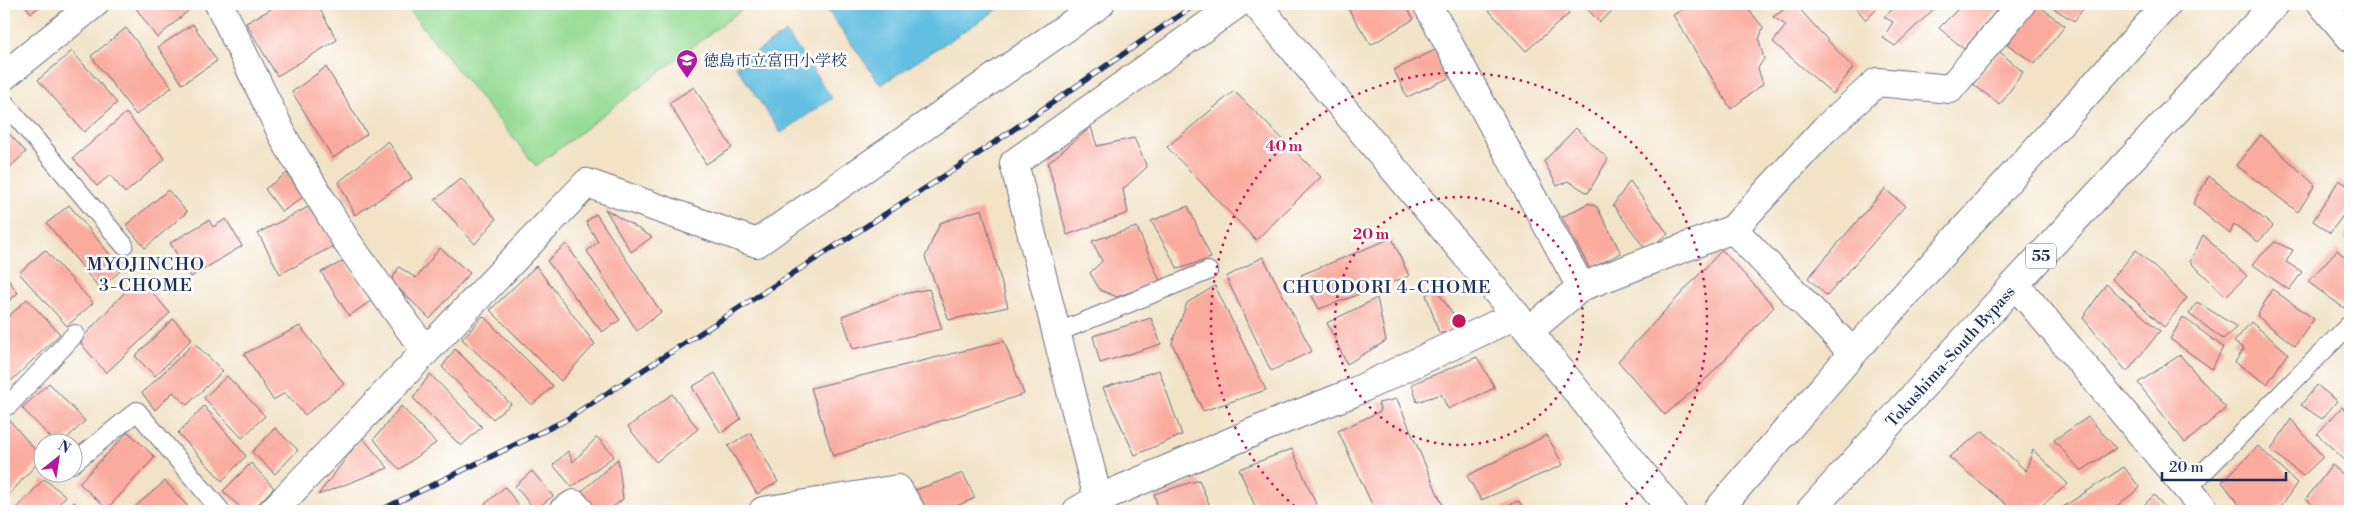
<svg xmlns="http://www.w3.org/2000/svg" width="2354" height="515" font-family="'Libre Bodoni','Noto Serif JP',serif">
<rect width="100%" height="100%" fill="#fff"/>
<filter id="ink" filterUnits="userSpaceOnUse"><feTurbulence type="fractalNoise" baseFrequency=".02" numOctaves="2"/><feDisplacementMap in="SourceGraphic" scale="10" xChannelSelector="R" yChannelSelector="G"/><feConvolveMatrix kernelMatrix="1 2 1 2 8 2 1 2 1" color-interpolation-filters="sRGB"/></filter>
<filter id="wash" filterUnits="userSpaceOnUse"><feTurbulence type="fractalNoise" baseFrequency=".0096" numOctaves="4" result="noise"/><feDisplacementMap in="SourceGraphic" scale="20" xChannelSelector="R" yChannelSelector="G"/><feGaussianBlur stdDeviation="1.12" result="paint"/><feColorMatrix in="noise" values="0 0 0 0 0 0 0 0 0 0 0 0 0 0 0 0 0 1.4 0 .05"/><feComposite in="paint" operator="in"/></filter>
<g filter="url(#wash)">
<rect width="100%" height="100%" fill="#f2e3c7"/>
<path fill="#97dc95" stroke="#59867a" d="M404,4H749L536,166Z"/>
<path fill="#63bfe1" stroke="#3f77a0" d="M823,4H1006L881,85Z
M786,32L832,98L781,133L736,66Z"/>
<g id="blocks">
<path fill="#faab9e" d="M24,4H43L31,13Z
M133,4H196L157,38Z
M280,4H317L337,40L277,76L246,23Z
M1345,4H1404L1414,19L1371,45Z
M1483,4H1561L1569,14L1526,51Z
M1583,4H1621L1599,22Z
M1692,4H1710L1713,9L1731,4H1744L1763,27L1759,40L1764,59L1758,68L1763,84L1731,109L1673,15Z
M1792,4H1795L1853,68L1833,94L1773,42L1786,25L1773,17Z
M1853,4H1882L1866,20Z
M1898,4H1939L1895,46L1883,38L1893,22L1884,17Z
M1963,4H2002L1964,49L1939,28Z
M2046,4H2087L2074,21Z
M2038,5L2065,26L2035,64L2007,44Z
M193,24L217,61L182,84L158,47Z
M126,28L172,87L136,115L91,56Z
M1437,49L1451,77L1407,97L1394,70Z
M72,51L117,103L84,132L38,80Z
M2000,52L2023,72L2000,105L1973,84Z
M326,67L367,134L333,158L292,92Z
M694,87L732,148L706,164L669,103Z
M1234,91L1321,177L1256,240L1167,147Z
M126,113L165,159L125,193L110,175L97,186L73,158Z
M1091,127L1097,146L1134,138L1147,167L1123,189L1128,213L1067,235L1048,163Z
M4,128L26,152L4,173Z
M1576,128L1608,159L1588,193L1568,181L1557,186L1544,161Z
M2261,135L2315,185L2298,212L2236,165Z
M388,141L412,178L355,215L339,182Z
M287,173L303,197L282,212L265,189Z
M2209,176L2273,226L2258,242L2234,224L2230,234L2193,204Z
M461,178L496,219L475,244L435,200Z
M2339,180L2350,187V206L2330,233L2313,221Z
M1630,181L1668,234L1646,250L1613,205Z
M1885,189L1905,206L1827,296L1808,278Z
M168,190L187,212L145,248L126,225Z
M1589,203L1597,207L1621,253L1590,269L1562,217Z
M69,205L122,269L100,289L47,223Z
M312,205L334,246L280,274L258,233Z
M1188,206L1211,258L1178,269L1151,221Z
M605,209L652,237L631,252Z
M982,209L1008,307L949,320L925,257L940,223Z
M596,214L661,312L637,331L587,251L598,242L586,222Z
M226,219L242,246L191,277L170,243L209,220L213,227Z
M1137,227L1160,281L1117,297L1100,290L1090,273L1102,261L1092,241Z
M2350,228V240L2344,237Z
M2203,235L2247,276L2226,296L2190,262Z
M1392,238L1409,276L1319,309L1301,275Z
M2275,242L2293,250L2286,262L2302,272L2289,290L2252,264Z
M566,244L620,320L602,332L547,261Z
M440,248L470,273L430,319L391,281L399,267L416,278Z
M45,250L93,303L67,326L19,273Z
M1722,250L1774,307L1708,377L1665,415L1618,361Z
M2136,250L2187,298L2164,327L2112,279Z
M2337,250L2350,262V300L2344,308L2308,282Z
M1263,257L1312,351L1271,371L1226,277Z
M344,261L372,300L349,316L321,272Z
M536,266L595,344L561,381L490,310Z
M4,274L18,293L4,305Z
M139,277L170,313L106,373L79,341Z
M2106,284L2160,331L2127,372L2083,318Z
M1215,286L1266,390L1203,411L1172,343L1187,303Z
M929,289L942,329L853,349L842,316L898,295Z
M2272,289L2314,319L2295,346L2257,316Z
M1437,291L1465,331L1439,333L1426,294Z
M1377,298L1386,341L1347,364L1327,323Z
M27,299L60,334L9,383L4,377V340L7,337L4,334V321Z
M2197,302L2237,327L2223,339L2189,314Z
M483,316L553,386L532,405L462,339Z
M2183,317L2223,347L2212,369L2170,339Z
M1151,318L1161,344L1100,363L1093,336Z
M173,319L192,339L155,376L135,356Z
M2251,322L2288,353L2267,384L2235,362L2244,349L2234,342Z
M300,326L344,384L305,415L285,393L273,400L244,354Z
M1004,341L1024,394L833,456L811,388Z
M194,343L223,371L187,405L173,392L155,410L142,393Z
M455,349L511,404L493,419L442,367Z
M2180,355L2226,408L2185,443L2138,383Z
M1477,357L1495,388L1448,409L1441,394L1417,402L1412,384Z
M1159,370L1182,435L1135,455L1103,388Z
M715,373L741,419L721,433L692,387Z
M430,374L482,427L461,446L413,398Z
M227,376L265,416L242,438L204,398Z
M49,383L85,421L63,442H55L22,408Z
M2317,385L2337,401L2322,419L2301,405Z
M672,394L698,429L656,462L628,427Z
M1397,399L1445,511H1375L1338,431L1381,411L1378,403Z
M204,406L246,456L222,481L178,433Z
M401,406L436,443L400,469L390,460L374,439Z
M2342,407L2350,414V465L2317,434Z
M6,416L42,458L4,500V418Z
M2088,417L2116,448L2081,471L2054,440Z
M2291,419L2323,457L2303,476L2271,450Z
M275,428L298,450L275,474L252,452Z
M1983,431L2026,471L2033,450L2068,484L2035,511H2014L1949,457Z
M128,432L155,457L107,509L79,483Z
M751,433L778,482L757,494L728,446Z
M1547,435L1563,465L1481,500L1467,476Z
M362,437L388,468L318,495Z
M597,437L614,456L572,487L553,465L568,451L573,462Z
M2258,446L2297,483L2278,511H2244L2222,482Z
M1292,449L1319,511H1257L1239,469Z
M618,459L623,499L608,511H594L580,493Z
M251,463L274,488L251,511H244L223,491Z
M2332,465L2350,480V499L2341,511H2320L2306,499Z
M2124,467L2140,488L2110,511H2057Z
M532,471L553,496L535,510L515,486Z
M963,473L975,498L945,511H919L910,492Z
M44,479L66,496L53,511H14Z
M1199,480L1212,511H1159L1154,494Z
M165,481L188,507L184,511H130Z
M505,487L523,511H477Z
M2154,495L2168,511H2138Z
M1519,501L1524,511H1493Z
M74,502L85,511H67Z
M204,505L208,511H196Z
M983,506L987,511H974Z"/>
</g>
</g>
<g filter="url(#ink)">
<use href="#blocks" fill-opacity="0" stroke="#666e83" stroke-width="1"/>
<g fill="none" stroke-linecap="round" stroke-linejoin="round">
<g stroke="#666e83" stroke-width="20">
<path id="lane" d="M4,102L124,245
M1056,333L1208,271
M4,399L9,405L75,334
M72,464L137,411L221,511
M2187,489L2350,324"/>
</g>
<g stroke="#666e83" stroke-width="30">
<path id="street" d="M219,4L286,142L347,242L414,335L427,350
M1427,4L1581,287L1529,331
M2322,4L2350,37
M4,76L94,4
M1733,229L1853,353
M2015,284L2206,511
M1581,287L1733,229L1824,130L1877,82L1950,89L2021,4
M273,511L587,183L757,243L1100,4
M563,511L574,504L580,511
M763,511L898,489L911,511
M1077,511L1098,499L1270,425L1352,393L1516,315
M1101,511L1014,163L1237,4"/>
</g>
<g stroke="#666e83" stroke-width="30">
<path id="secondary" d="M1256,4L1516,315L1672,511"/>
</g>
<g stroke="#666e83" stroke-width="30">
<path id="highway" d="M1717,511L1853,353L2167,4
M1810,511L2015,284L2275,4"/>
</g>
<use href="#lane" stroke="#fff" stroke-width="18"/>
<use href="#street" stroke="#fff" stroke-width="28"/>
<use href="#secondary" stroke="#fff" stroke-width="28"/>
<use href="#highway" stroke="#fff" stroke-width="28"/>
<g stroke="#1b2f5e" stroke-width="5.5">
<path id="rail" d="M379,511L564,421L969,160L1196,4"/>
</g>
<use href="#rail" stroke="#fff" stroke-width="4" stroke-dasharray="11" stroke-linecap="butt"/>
</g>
</g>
<g fill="none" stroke="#c2185b" stroke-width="2.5" stroke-dasharray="2.5 5">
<circle cx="1459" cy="321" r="124"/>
<path d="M1300 511A248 248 0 1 1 1618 511"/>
</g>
<defs>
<g id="school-pin" transform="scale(1.125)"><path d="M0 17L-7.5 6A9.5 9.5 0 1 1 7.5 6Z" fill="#b5179e" stroke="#fff"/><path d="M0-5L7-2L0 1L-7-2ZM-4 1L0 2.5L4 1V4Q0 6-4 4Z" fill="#fff"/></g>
</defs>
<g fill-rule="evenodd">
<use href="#school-pin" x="687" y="60"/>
</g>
<g text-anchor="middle" stroke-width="5" stroke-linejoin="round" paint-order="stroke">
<rect fill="#fff" stroke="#5f6d8e" stroke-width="1" x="2026" y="243.5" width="30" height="25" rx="4"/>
<g font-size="15" font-weight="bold" fill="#1b2f5e">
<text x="2041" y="261">55</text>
</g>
<g font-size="16" fill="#1b2f5e" stroke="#fff" text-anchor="start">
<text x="703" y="66">徳島市立富田小学校</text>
</g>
<g font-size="16" fill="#1b2f5e" stroke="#fff">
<text transform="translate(1950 356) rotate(-48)" y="6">Tokushima-South Bypass</text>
</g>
<g font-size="18" letter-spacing="1" fill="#1b2f5e" stroke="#fff">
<text x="146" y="270">MYOJINCHO<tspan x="146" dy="21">3-CHOME</tspan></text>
<text x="1387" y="293">CHUODORI 4-CHOME</text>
</g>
</g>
<circle cx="1459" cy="321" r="8" fill="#c2185b" stroke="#fff" stroke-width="2.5"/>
<g font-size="15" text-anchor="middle" font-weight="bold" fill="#c2185b" stroke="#fff" stroke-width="5" stroke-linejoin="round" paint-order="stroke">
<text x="1284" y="151">40 m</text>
<text x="1371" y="239">20 m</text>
</g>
<rect width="2354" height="515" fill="none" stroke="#fff" stroke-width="20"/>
<g transform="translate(58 458) rotate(30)"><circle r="24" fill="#ffffff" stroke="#a4acbf"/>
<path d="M0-4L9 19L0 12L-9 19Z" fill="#b5179e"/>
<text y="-8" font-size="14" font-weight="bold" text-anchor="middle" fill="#1b2f5e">N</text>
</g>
<path d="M2162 472v8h124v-8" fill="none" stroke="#1b2f5e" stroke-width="2.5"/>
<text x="2169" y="472" font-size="15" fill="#1b2f5e" stroke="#ffffff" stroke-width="4" paint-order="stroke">20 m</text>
</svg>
